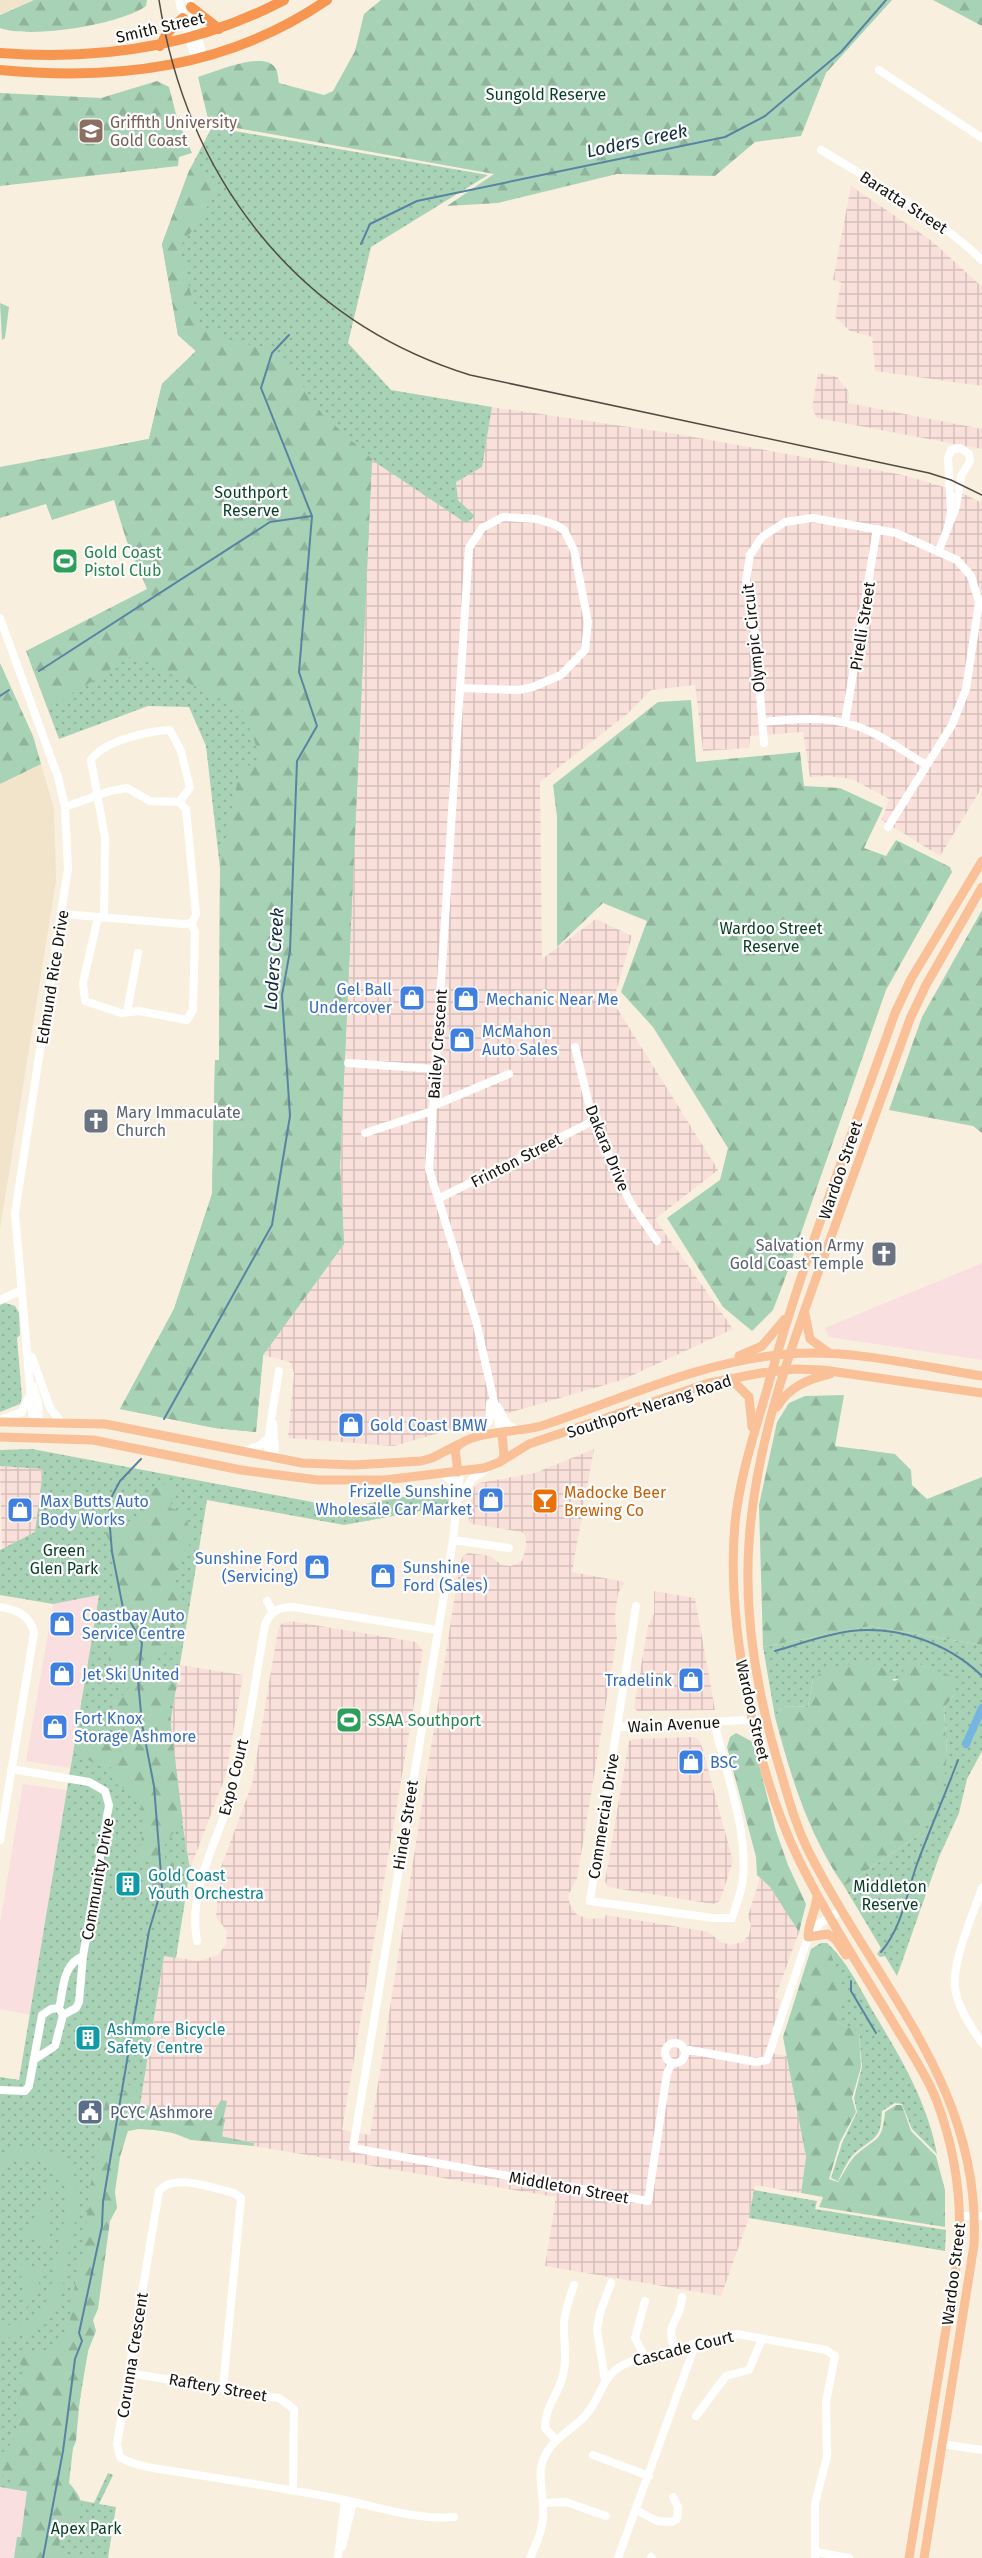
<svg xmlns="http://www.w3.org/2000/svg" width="982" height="2558" font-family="'Fira Sans',sans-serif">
<defs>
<pattern id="industrial-grid" width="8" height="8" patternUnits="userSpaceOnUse" patternTransform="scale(1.5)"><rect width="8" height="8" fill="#fae0da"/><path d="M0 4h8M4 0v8" fill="none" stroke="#d5bfba"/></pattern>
<pattern id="grass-dots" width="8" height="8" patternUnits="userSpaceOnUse" patternTransform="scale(1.5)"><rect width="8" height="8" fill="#a8d2b6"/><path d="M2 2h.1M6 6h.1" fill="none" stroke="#90b39b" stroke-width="1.8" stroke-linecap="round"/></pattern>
<pattern id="forest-firs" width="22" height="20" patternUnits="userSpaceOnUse" patternTransform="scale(1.5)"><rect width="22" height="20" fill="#a8d2b6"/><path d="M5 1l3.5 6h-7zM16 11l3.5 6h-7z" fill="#90b39b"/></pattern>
</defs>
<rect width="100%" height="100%" fill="#f9efde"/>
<path fill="#fadfe0" d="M982,1263V1360L829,1337L825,1328Z
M99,1594L70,1768L26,1761L53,1604Z
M23,1784L67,1790L30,2015L0,2009V1923Z
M0,2487L42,2493L31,2558H0Z"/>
<path fill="url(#industrial-grid)" d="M851,186L932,241L982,287V386L875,371L872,337L850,331L835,317L841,282L833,280Z
M818,373L837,377L849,392L848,403L982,429V449L817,418L812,408Z
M492,407L677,434L903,475L958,491L982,503V787L940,856L882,820L889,799L852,779L828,776L810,777L803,732L750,736L749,748L703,751L695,685L651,690L627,714L540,782L542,959L596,919L632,936L613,1002L718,1170L655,1219L733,1329L622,1380L394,1446L288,1438L294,1373L290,1362L263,1355L344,1244L340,1166L372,459L457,500L456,482L482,467Z
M594,1449L572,1572L625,1582L618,1593L615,1616L617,1637L577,1879L568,1895L570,1905L576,1914L588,1919L605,1918L606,1915L709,1932L719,1941L730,1945L742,1942L749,1935L751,1925L748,1916L760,1878L770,1887L799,1932L775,1998L781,2000L766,2052L787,2056L806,2157L801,2193L755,2185L749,2218L721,2296L545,2266L556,2197L254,2146V2143L222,2137L224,2119L140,2105L164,1956L199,1961L218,1955L226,1944L227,1931L216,1917L220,1870L252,1784L278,1630L281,1624L290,1621L416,1642L423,1651L342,2130L370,2135L460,1563L463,1556L468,1553L491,1556L501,1565L511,1566L522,1561L526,1547V1538L522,1532L472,1524L468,1521L474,1487L479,1483L535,1473Z
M0,1466L43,1468L35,1532L7,1547H2Z
M654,1591L695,1598L715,1710L637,1711L634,1707L648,1626L654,1614Z
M180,1665L243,1675L226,1775L190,1869L168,1737Z
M693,1737L698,1739L701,1744L733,1861L720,1901L713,1904L608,1887L605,1881L629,1741L634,1739Z"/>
<path fill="#f2e3cb" d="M0,0H33L0,14Z
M33,736L54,809L56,881L0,1229V752Z"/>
<path fill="url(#grass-dots)" d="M212,127L488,175L371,247L348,343L391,390L492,407L482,467L456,482L458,500L475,516L466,523L372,460L340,1166L344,1244L263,1355L256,1432L215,1428L120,1409L174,1309L212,1194L215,1060H219L220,868L206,746L189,707L148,706L59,739L29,659L163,596L93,450L149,439L162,384L196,351L178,335L162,244L189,171Z
M5,1303L15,1306L19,1313L20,1335L17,1338L22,1397L20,1404L0,1412V1305Z
M32,1449L344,1508L444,1489L449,1495L448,1506L344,1525L207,1500L168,1737L190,1869L176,1958L164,1956L140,2105L225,2119L221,2141L125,2125L64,2497L94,2503L108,2473L113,2475L99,2504L116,2507L108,2558H31L42,2494L0,2487V2077L19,2080L99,1595L53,1604L0,1595V1550L35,1532L43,1469L0,1466V1450Z
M870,1626L982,1645V1751L967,1779L959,1813L939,1857L897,1976L885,1956L880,1957L877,1954L881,1948L844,1886L923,1832L947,1753L944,1708L955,1694L899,1679H813L808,1707L783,1706L775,1717L763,1647Z
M827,1943C846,1960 859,1986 871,2008C899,2055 927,2100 937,2154L912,2129L902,2104L895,2103L882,2111C881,2139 876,2136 856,2152C848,2159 843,2171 838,2181L831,2178L842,2143L857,2112L854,2098L862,2067L859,2033L837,2022Z
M754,2190L817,2201L815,2209L946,2230L945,2251L749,2218Z"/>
<path fill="url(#forest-firs)" d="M34,0H147L146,6C120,25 30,39 0,28V15Z
M381,0H892L826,73L801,136L755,142L715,176L617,174L498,203L447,206L494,174L209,123L198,77C215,72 266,49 276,69C278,73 278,79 279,83L324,95L333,91L355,51L364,14Z
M933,0H982V26Z
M157,81L169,87L177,118L192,153L179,157L178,166L0,186V93L101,98Z
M196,160L217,188L201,219L179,248L199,324L224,338L280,353L322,414L372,459L340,1166L344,1244L263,1355L256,1432L215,1428L120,1409L174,1309L212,1194L215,1060H219L220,868L240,769L262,760L242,710L133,655L49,709L26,651L147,589L127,542L114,500L52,520L46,504L0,518V467L149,439L162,384L196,351L178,335L162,244L189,171Z
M0,663L33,736L41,764L0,784Z
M691,700L696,762L800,752L804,786L840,788L883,808L864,848L886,856L896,840L950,867L952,872L886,990L786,1276L773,1310L752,1331L723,1307L667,1218L720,1180L728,1148L653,1027L621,992L647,921L603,903L557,947V817L553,785L658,702Z
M982,910V1133L973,1126L889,1110L922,1017Z
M844,1395L835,1446L895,1454L911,1470L912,1485L927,1499L982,1477V1645L870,1626L763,1647L759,1505L777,1422L789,1403L805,1396Z
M170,1482L176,1487L170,1508L177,1510L182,1506L186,1511C184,1522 194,1531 190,1543C189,1547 184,1551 182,1554C171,1573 175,1586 184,1603L172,1620L178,1633V1642L154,1662L152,1674L147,1679L148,1683L171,1682L177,1687L169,1709L183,1823L165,1842V1860L174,1863L173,1875L165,1876L166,1893L160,1901L155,1902L151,1899L150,1890L155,1879L152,1862L138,1860L144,1823L140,1799L115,1783L111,1767C93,1764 86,1762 78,1745L88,1731H97L98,1743H124L122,1721L112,1717L113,1700L121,1697L131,1685L128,1681L113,1687C107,1672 104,1652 120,1645L116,1635L122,1616L116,1602L114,1551L105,1532V1524L114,1517L123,1519L126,1523L138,1517L151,1490Z
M909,1660L954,1677L955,1694L944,1708L947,1753L944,1782L923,1832L844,1886C808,1834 791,1777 775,1717L783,1706L808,1707L813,1679L828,1667L876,1661L894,1681L899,1679Z
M736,1733L751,1741L756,1753L776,1831L788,1865L806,1904L799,1932L770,1887L757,1875L756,1857L727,1747L730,1737Z
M821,1943H827L845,1994L837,2022L859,2032L861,2067L852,2098L856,2112L840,2142L829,2179L838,2182C844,2173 849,2161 857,2154C878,2136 882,2142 885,2112L896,2105H902L911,2131L936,2156L945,2190V2227L819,2207L823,2197L801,2193L806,2157L783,2037L811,1949Z
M126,2083L136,2089L135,2105L140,2108L214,2112L221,2100L227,2101L220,2136L254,2143V2146L191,2140L168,2131L139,2129L128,2131L120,2157L115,2192L117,2208L110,2221L98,2309L93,2320L96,2331L88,2351L81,2385L76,2441L73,2448L69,2483C95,2511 75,2520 59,2544L67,2558H14L17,2537H21L27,2491L12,2489L9,2477L0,2475V2455L14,2440L21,2402L19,2388L24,2373L17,2356L22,2351H44L63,2335L70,2321L77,2270L84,2252L89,2191L97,2160L107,2091L124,2094Z"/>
<path fill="#a8d2b6" d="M0,303L9,307L5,338L2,340Z
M29,2146C95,2153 77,2212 68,2257C64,2277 63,2302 50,2319C38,2334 19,2339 0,2337V2324C21,2329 38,2320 48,2301L67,2205C73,2166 29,2143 0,2170V2154L15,2148Z
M52,2177L56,2178L51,2198L50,2244L23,2237L46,2197Z
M20,2264L46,2269L26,2309L24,2308Z"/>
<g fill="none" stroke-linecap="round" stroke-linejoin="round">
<path stroke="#5884a2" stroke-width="2" d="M361,244L370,224L417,201L725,137L765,116L841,52L886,0
M39,671L270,522L312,516
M0,696L9,690
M164,1419L272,1225L290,1116L282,995L290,951L297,761L317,726L299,672L312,516L261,388L272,353L289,335
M775,1651C800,1644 826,1634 851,1631C899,1626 948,1643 982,1676
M881,1952C903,1925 906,1895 917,1864C930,1829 945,1795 958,1760
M851,1981V1991L876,2033
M43,2558L63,2451L75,2359L82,2341L79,2333L102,2226L103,2202L149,1931L162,1887L154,1786L142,1724L138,1680L142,1643L123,1608L112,1552L109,1516L111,1498L120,1481L141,1459"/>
<path stroke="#75b5e2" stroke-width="8" d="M966,1744L982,1708"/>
<path stroke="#fff" stroke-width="8" d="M179,0L195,59
M189,0L203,57
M879,70L982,138
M821,150C877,184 935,215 982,260
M939,550L956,507L961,476L970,461L969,454L960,448L951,450L948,458L951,512L948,527
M0,618L58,777L65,807L68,868L15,1213L33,1422
M460,688L519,690L533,687L561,675L585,650L588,622L574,550L564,530L556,525L537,519L503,517L482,528L469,548L460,688L433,1106L429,1169L476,1321L501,1433
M762,722C799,718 837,715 871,732C891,741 908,755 927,765
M845,722L877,529
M764,743L755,633L746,581L750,555L762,537L785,522L813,518L896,533L957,560L971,576L979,602L966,689L952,725L888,827
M63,914L183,924L192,923L196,914L186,809L179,802L150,801L127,788L110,791L65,807
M98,917L83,983L85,1001L121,1013L139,1011L187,1020L193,1010L195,931L190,923
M104,917L105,838L91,760C103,741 148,731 170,730L181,751L190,788L179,802
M127,1012L138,953
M575,1047L593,1121L630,1202L657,1241
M348,1063L435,1069
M433,1106L509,1074
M365,1133L432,1111
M438,1199L593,1121
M0,1300L22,1290
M32,1357L50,1408L61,1422
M33,1386L38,1402L39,1422
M498,1407L507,1424L518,1431
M0,1420L22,1412L29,1397
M273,1423L275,1454L269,1458C264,1452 277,1386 279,1371
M475,1436L489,1421L490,1403
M243,1451L259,1446L267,1439
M460,1472L453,1540L353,2148L648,2201L667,2073L672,2063
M441,1473L452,1481L456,1492
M461,1497L471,1480L486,1469
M453,1540L509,1548
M267,1601L273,1612
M636,1606L590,1901L713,1918H732C736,1905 742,1891 743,1878C748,1830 725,1769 714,1722
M0,1607C17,1610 30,1615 34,1633L0,1840
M618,1727L766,1719
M11,1769L89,1782L105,1791L109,1805L83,1956L79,2002L76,2008L63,2015L59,2008C64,1988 62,1965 83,1956
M982,1888C973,1915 952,1960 955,1988C958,2008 971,2027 982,2043
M197,1941C187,1889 220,1836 234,1787C249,1735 255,1679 265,1625C270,1611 279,1607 293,1607L437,1630
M665 2053a10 10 0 1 1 20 0a10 10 0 1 1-20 0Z
M684,2049L756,2062L767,2060L807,1940L820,1923L842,1910
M35,2059L55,2046L63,2015
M0,2090L25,2091L29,2086L42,2015L51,2009L59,2008
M960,2216H982
M674,2349C665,2320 681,2322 682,2297
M645,2357L635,2338L645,2301
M129,2373L279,2398L294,2409L293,2490
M605,2380L597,2330L600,2313L611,2283
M223,2387L241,2198L234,2193C214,2189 173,2172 159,2191L117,2444L120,2457C133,2467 173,2471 191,2474C242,2482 294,2490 345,2500C381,2508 416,2520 454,2517
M696,2416L726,2376L749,2370L762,2339
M556,2440L545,2428C546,2403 558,2396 563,2375C568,2357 563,2340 564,2322C565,2310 570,2297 574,2285
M942,2444L982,2450
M593,2455L649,2476
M543,2503L566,2502L606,2516
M636,2510L657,2521L672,2522L677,2519L678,2507L673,2497
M342,2547L353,2502
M816,2552L849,2558
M651,2557L652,2558
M338,2558L345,2500
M530,2558C536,2544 543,2530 543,2514C544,2499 539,2483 541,2468C546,2441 568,2434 585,2416C605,2393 600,2371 635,2360L737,2334L826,2350L835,2356L826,2402L827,2457L815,2503V2558
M618,2558L693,2351L692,2344"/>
<path stroke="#fac097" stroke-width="9" d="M805,1314L810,1339L829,1353
M739,1356L762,1346L785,1319
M730,1378L749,1397L752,1427
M777,1407C789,1387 808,1379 830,1374
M0,1422L105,1424L302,1463L354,1465L421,1461L432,1458L459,1444
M0,1437L93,1440L241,1470L318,1480H385L484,1468L500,1462L529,1444L709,1383L761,1373L795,1369L823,1370L982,1393
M500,1462L504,1456L502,1433
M458,1472L455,1449C469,1430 518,1433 541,1426C623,1399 700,1361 788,1354C852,1349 919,1366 982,1376
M817,1894C817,1909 808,1922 808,1937L828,1934L836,1940L846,1955
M909,2558L958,2255C963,2202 955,2149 936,2099C925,2072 908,2048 894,2024C861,1969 826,1915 798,1858C755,1769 726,1622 735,1523C740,1474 756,1429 769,1382C804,1257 852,1135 895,1013L911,979L982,861
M924,2558L974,2245C982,2087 876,1985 810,1854C794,1823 786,1789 776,1756C756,1687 744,1615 749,1543C755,1445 790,1350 823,1259C852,1179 881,1099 910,1019L926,985L982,887"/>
<path stroke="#f69651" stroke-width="10" d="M191,7L219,29
M160,46L167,33L183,18
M0,53C100,61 195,47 284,0
M0,70C116,81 228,68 327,0"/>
<path stroke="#514b43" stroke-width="1.5" d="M159,0C187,178 296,321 470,375L929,473L951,480L982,495"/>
</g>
<defs>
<g id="university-square" transform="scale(1.35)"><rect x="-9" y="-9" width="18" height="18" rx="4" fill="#8d6e63" stroke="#fefefe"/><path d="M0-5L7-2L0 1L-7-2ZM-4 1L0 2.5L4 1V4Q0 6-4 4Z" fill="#fff"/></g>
<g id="stadium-square" transform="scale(1.35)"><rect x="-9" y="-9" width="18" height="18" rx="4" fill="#2e9e5b" stroke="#fefefe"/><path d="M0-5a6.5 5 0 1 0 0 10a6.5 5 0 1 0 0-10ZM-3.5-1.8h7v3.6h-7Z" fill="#fff"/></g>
<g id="shop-square" transform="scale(1.35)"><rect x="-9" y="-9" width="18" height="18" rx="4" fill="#3f7fe0" stroke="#fefefe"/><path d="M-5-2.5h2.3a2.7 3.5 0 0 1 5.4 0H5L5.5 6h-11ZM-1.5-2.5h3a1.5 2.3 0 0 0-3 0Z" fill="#fff"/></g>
<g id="church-square" transform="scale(1.35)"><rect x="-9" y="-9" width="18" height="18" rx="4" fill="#6b7280" stroke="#fefefe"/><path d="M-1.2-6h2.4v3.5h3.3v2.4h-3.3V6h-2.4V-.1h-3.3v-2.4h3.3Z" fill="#fff"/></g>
<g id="bar-square" transform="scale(1.35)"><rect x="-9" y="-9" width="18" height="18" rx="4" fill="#e8710a" stroke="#fefefe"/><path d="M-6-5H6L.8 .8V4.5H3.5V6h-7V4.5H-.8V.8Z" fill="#fff"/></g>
<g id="building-square" transform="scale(1.35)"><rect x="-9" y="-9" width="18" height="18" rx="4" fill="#0f9aa8" stroke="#fefefe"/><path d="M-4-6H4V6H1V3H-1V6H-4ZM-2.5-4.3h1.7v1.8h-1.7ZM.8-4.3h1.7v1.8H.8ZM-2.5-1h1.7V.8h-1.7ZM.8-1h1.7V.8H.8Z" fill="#fff"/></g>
<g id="civic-square" transform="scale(1.35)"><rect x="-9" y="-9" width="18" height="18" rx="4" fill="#5c6f8a" stroke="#fefefe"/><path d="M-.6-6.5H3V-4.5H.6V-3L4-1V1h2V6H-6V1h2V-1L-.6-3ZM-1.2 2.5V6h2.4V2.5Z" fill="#fff"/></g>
</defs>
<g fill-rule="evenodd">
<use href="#university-square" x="91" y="131"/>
<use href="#stadium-square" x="65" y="561"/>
<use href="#shop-square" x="412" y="998"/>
<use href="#shop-square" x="466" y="999"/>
<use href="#shop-square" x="462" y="1040"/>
<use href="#church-square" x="96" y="1121"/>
<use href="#church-square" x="884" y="1254"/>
<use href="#shop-square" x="351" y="1425"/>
<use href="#shop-square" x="491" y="1500"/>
<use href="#bar-square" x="545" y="1501"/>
<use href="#shop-square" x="20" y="1510"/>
<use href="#shop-square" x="317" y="1567"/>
<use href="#shop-square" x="383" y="1576"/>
<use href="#shop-square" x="62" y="1624"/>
<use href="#shop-square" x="62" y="1674"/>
<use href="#shop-square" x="691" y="1680"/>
<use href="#stadium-square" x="349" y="1720"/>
<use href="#shop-square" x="55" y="1727"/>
<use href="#shop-square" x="691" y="1762"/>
<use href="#building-square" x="128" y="1884"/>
<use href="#building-square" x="88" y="2038"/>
<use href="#civic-square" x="90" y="2112"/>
</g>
<g text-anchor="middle" stroke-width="4.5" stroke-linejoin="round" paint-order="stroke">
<g font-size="16" fill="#15110c" stroke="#fefefe">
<text transform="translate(160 27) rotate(-13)" y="6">Smith Street</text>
<text transform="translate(904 202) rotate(33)" y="6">Baratta Street</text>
<text transform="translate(862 626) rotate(-81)" y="6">Pirelli Street</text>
<text transform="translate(753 638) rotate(-96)" y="6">Olympic Circuit</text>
<text transform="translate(52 977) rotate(-81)" y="6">Edmund Rice Drive</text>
<text transform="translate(437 1044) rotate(-86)" y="6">Bailey Crescent</text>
<text transform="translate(608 1148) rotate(68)" y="6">Dakara Drive</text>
<text transform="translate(516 1160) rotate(-27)" y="6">Frinton Street</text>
<text transform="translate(840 1170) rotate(-71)" y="6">Wardoo Street</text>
<text transform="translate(649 1406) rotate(-18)" y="6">Southport-Nerang Road</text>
<text transform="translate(753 1710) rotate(77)" y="6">Wardoo Street</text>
<text transform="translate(674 1724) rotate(-3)" y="6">Wain Avenue</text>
<text transform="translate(233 1777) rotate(-76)" y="6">Expo Court</text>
<text transform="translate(603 1816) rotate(-81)" y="6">Commercial Drive</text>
<text transform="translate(405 1825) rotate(-81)" y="6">Hinde Street</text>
<text transform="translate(97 1879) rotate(-80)" y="6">Community Drive</text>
<text transform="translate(569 2187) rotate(10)" y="6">Middleton Street</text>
<text transform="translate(953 2274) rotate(-83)" y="6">Wardoo Street</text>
<text transform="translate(683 2348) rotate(-14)" y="6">Cascade Court</text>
<text transform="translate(132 2355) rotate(-81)" y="6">Corunna Crescent</text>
<text transform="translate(218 2387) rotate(10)" y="6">Raftery Street</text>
</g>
<g font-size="16" fill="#053e23" stroke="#fefefe">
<text x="546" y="100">Sungold Reserve</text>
<text x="251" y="498">Southport<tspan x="251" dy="18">Reserve</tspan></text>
<text x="771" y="934">Wardoo Street<tspan x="771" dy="18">Reserve</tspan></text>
<text x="64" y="1556">Green<tspan x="64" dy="18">Glen Park</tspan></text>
<text x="890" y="1892">Middleton<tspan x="890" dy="18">Reserve</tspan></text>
<text x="86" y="2534">Apex Park</text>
</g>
<g font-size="16" fill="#785e54" stroke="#fefefe" text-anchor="start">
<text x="110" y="128">Griffith University<tspan x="110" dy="18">Gold Coast</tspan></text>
</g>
<g font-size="16" fill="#27864d" stroke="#fefefe" text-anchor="start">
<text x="84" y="558">Gold Coast<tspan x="84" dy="18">Pistol Club</tspan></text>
<text x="368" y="1726">SSAA Southport</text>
</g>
<g font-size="16" fill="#366cbe" stroke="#fefefe" text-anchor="start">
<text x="392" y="995" text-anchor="end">Gel Ball<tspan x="392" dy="18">Undercover</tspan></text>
<text x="486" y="1005">Mechanic Near Me</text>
<text x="482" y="1037">McMahon<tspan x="482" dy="18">Auto Sales</tspan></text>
<text x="370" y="1431">Gold Coast BMW</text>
<text x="472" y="1497" text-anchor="end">Frizelle Sunshine<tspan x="472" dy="18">Wholesale Car Market</tspan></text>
<text x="40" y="1507">Max Butts Auto<tspan x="40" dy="18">Body Works</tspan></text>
<text x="298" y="1564" text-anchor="end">Sunshine Ford<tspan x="298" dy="18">(Servicing)</tspan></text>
<text x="403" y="1573">Sunshine<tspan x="403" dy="18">Ford (Sales)</tspan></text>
<text x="82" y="1621">Coastbay Auto<tspan x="82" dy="18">Service Centre</tspan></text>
<text x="82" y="1680">Jet Ski United</text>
<text x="672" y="1686" text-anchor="end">Tradelink</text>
<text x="74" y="1724">Fort Knox<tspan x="74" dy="18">Storage Ashmore</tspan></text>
<text x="710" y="1768">BSC</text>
</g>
<g font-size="16" fill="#5b616d" stroke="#fefefe" text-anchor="start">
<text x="116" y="1118">Mary Immaculate<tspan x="116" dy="18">Church</tspan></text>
<text x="864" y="1251" text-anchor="end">Salvation Army<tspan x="864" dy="18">Gold Coast Temple</tspan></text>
</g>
<g font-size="16" fill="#c56008" stroke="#fefefe" text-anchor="start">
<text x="564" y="1498">Madocke Beer<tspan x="564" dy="18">Brewing Co</tspan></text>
</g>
<g font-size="16" fill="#0d838f" stroke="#fefefe" text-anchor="start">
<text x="148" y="1881">Gold Coast<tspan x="148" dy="18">Youth Orchestra</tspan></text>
<text x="107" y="2035">Ashmore Bicycle<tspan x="107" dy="18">Safety Centre</tspan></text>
</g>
<g font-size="16" fill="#4e5e75" stroke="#fefefe" text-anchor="start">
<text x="110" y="2118">PCYC Ashmore</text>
</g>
<g font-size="18" font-style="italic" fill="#112d40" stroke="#fefefe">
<text transform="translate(637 141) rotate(-12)" y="6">Loders Creek</text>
<text transform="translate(274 959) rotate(-86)" y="6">Loders Creek</text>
</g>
</g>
</svg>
